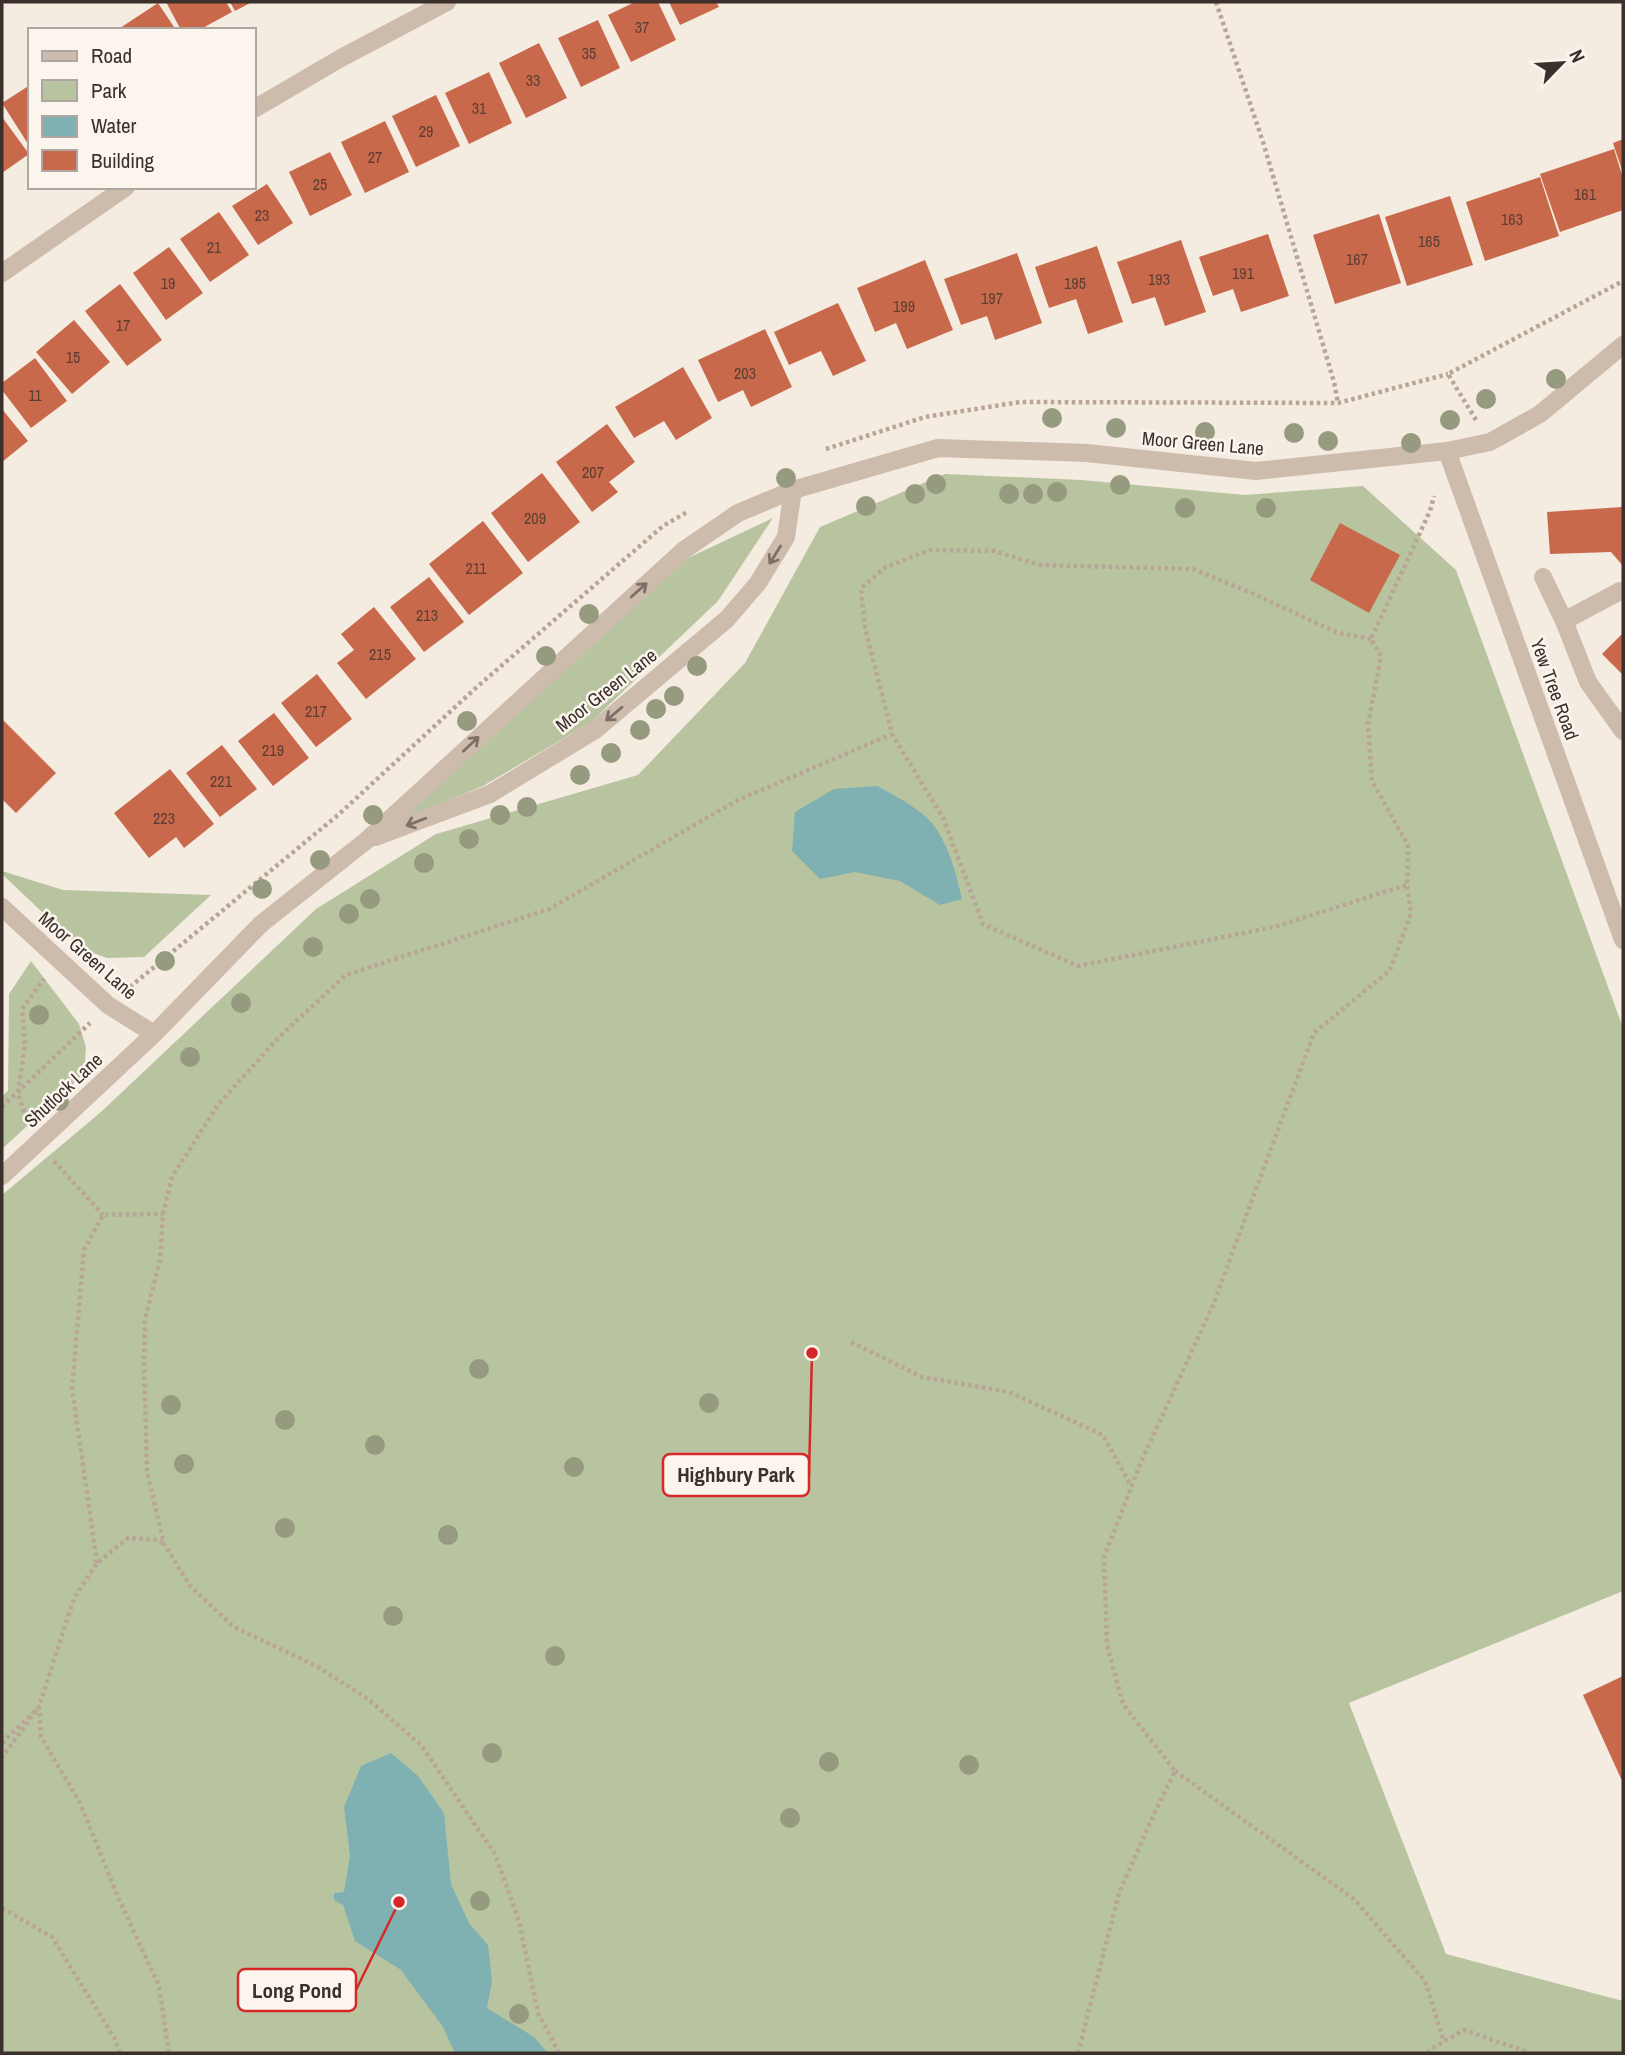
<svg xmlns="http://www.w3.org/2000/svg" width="1625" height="2055" font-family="'Archivo Narrow',sans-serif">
<rect width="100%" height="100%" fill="#f4ebe1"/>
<path fill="#b8c4a0" d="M945,474L1082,480L1245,495L1363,486L1456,570L1623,1028V1591L1349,1703L1446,1954L1623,2001V2053H2V1195L101,1112L316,909L436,834L638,775L745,663L820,527Z
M773,518L718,601L591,722L483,786L396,822L686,559Z
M2,871L63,890L211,895L144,957L107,958L80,948L2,874Z
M31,961L79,1024L86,1047L84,1074L2,1149V1096L8,1091L9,994Z"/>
<path fill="#7fb0b2" d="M877,786C895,796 918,807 932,823C949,845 956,873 962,899L940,905L900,881L855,872L820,879L792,851L795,812L834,789Z
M391,1753L418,1776L444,1813L451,1884L469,1923L488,1945L492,1981L487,2008L534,2037L548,2053H455L443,2027L401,1970L355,1941L343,1905L334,1900V1893L344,1892L350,1856L344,1807L361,1766Z"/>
<path fill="#c8694b" d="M166,2H226L232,12L199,30H181Z
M230,2H252L235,11Z
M635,2H658L676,40L631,62L608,15Z
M669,2H716L719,7L680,25Z
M158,3L176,30H117Z
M598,20L620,68L581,87L558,38Z
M539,43L567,98L526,118L499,63Z
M489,72L512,123L469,144L445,93Z
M30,85V147L2,103Z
M436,95L460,146L416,167L392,116Z
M2,117L29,154L2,173Z
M385,121L409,172L365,193L341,142Z
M1623,139V173L1613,143Z
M1614,149L1623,178V210L1560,232L1540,174Z
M330,152L352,195L310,216L289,172Z
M1540,177L1559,236L1485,261L1466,202Z
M267,184L293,223L258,245L232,206Z
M1450,196L1473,265L1407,286L1385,217Z
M219,212L249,255L210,282L180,239Z
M1379,214L1401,283L1335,304L1313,235Z
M1268,234L1289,296L1241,312L1233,289L1213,296L1199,257Z
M1181,240L1206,312L1165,326L1155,297L1132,304L1117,262Z
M1097,246L1123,322L1088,334L1076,299L1049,308L1035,267Z
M169,247L203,293L166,320L133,273Z
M1017,253L1042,323L995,340L987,316L961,325L944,279Z
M925,260L953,330L907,349L896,323L875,332L857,288Z
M120,284L162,340L127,366L85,311Z
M838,303L866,361L833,376L821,351L789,365L774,332Z
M74,320L110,362L72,394L36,352Z
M765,329L792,387L751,407L743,390L718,402L698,360Z
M35,358L67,401L31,428L2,390V383Z
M683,367L712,418L676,440L664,421L634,438L615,407Z
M2,409L28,441L2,462Z
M607,424L635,462L609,482L618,492L592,512L556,462Z
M542,473L580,522L528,562L491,513Z
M1623,507V566L1611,552L1550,554L1547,512Z
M483,521L523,573L469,615L429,564Z
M1340,523L1400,555L1369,613L1310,580Z
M429,577L464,622L424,652L390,607Z
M374,607L416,659L366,699L337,663L354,650L341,634Z
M1623,633V675L1602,654Z
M317,674L352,719L316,747L281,703Z
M274,713L309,758L273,786L238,741Z
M2,719L56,773L16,813L2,799Z
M222,745L257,789L220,817L186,773Z
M170,769L214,824L184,848L176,837L149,858L114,813Z
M1623,1676V1783L1583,1695Z"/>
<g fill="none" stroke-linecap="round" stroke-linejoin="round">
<path stroke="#b9a596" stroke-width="4.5" stroke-dasharray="3.5 3.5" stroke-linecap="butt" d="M1216,2L1263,142L1334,382L1338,403
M1476,420L1448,374L1623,281
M826,449L925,417L1020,402L1338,403L1448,374
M1371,639L1338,633L1254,594L1193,569L1040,565L994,551L930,550L886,567L861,588L865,628L892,734L943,818L983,924L1078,966L1274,927L1407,885
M130,987L338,815L478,686L663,526L687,512
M2,1107L90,1023
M26,1119L18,1093L25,1045L22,1009L44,979
M54,1161L103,1215
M851,1342L922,1377L1009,1392L1103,1435L1131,1486
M163,1543L157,1540L128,1538L97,1563L74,1598L39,1707L41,1737L80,1803L118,1897L159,1986L169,2053
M97,1563L72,1389L84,1250L103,1215L163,1214
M2,1743L39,1707L2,1757
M1175,1771L1354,1899L1425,1981L1444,2042
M2,1908L52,1937L115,2039L120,2053
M559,2053L538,2013L519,1921L495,1854L421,1745L368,1699L318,1667L234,1627L190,1586L164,1544L147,1471L144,1366L145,1319L160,1260L163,1214L172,1177L218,1105L278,1038L346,975L549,909L736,801L892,734
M1078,2053L1119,1893L1153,1816L1175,1771L1123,1704L1107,1645L1104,1557L1141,1462L1213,1305L1314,1033L1390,970L1411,913L1407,885L1408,845L1372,781L1368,725L1381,656L1371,639L1430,511L1434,496
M1428,2053L1431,2049L1464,2030L1531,2053"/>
<path stroke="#cdbbac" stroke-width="18" d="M254,109L341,58L447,2
M2,273L126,187
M1447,451L1623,940
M1543,577L1564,621L1588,682L1623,731
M1564,621L1620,591
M375,837L490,794L595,730L727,619L758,583L786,537L793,490
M2,907L108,1005L154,1034
M2,1176L154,1034L261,924L367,840L684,550L738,513L793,490L938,448L1087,453L1256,471L1447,451L1490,442L1540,414L1623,345"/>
</g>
<g fill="#969b7f">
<circle cx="1556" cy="379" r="10"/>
<circle cx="1486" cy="399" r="10"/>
<circle cx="1052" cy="418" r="10"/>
<circle cx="1450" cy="420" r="10"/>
<circle cx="1116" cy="428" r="10"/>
<circle cx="1205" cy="432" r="10"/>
<circle cx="1294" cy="433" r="10"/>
<circle cx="1328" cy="441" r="10"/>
<circle cx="1411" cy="443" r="10"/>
<circle cx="786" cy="478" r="10"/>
<circle cx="936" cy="484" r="10"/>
<circle cx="1120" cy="485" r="10"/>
<circle cx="1057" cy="492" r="10"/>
<circle cx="915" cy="494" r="10"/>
<circle cx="1009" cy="494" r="10"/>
<circle cx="1033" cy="494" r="10"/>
<circle cx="866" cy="506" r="10"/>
<circle cx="1185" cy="508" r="10"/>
<circle cx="1266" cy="508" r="10"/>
<circle cx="589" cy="614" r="10"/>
<circle cx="546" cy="656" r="10"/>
<circle cx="697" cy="666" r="10"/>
<circle cx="674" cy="696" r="10"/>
<circle cx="656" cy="709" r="10"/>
<circle cx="467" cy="721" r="10"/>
<circle cx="640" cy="730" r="10"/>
<circle cx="611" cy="753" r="10"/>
<circle cx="580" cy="775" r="10"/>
<circle cx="527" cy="807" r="10"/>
<circle cx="373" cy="815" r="10"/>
<circle cx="500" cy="815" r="10"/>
<circle cx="469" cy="839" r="10"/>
<circle cx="320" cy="860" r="10"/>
<circle cx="424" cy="863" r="10"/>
<circle cx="262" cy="889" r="10"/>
<circle cx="370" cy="899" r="10"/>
<circle cx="349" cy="914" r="10"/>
<circle cx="313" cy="947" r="10"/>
<circle cx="165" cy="961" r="10"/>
<circle cx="241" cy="1003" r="10"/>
<circle cx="39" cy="1015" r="10"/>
<circle cx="190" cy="1057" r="10"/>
<circle cx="59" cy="1101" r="10"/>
<circle cx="479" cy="1369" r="10"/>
<circle cx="709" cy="1403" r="10"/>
<circle cx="171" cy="1405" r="10"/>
<circle cx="285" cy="1420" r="10"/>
<circle cx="375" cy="1445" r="10"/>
<circle cx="184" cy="1464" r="10"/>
<circle cx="574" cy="1467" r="10"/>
<circle cx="285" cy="1528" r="10"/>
<circle cx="448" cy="1535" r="10"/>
<circle cx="393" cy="1616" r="10"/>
<circle cx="555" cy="1656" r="10"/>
<circle cx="492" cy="1753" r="10"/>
<circle cx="829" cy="1762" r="10"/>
<circle cx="969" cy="1765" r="10"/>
<circle cx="790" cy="1818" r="10"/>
<circle cx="480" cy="1901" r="10"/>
<circle cx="519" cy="2014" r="10"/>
</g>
<defs><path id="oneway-shaft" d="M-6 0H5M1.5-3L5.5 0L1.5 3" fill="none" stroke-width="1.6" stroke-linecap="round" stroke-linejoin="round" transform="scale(1.75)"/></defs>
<g stroke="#7d6f65">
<use href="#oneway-shaft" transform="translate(775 555) rotate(122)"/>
<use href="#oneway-shaft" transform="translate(639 590) rotate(-42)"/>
<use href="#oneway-shaft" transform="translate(614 714) rotate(140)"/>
<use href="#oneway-shaft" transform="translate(471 744) rotate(-43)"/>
<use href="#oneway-shaft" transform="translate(416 822) rotate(159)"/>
</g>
<g text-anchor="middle" stroke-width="5" stroke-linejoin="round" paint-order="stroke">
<g font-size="16" fill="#5e3e33">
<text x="642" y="33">37</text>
<text x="589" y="59">35</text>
<text x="533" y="86">33</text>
<text x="479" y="114">31</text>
<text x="426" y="137">29</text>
<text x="375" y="163">27</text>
<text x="320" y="190">25</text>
<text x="1585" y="200">161</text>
<text x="262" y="221">23</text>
<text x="1512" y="225">163</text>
<text x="1429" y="247">165</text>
<text x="214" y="253">21</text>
<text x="1357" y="265">167</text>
<text x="1243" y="279">191</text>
<text x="1159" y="285">193</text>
<text x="168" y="289">19</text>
<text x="1075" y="289">195</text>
<text x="992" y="304">197</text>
<text x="904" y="312">199</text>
<text x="123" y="331">17</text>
<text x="73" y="363">15</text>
<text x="745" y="379">203</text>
<text x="35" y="401">11</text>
<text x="593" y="478">207</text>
<text x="535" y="524">209</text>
<text x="476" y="574">211</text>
<text x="427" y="621">213</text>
<text x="380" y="660">215</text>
<text x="316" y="717">217</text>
<text x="273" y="756">219</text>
<text x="221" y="787">221</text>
<text x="164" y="824">223</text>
</g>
<g font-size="19" fill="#3b302b" stroke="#fbf5ee">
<text transform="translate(1203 443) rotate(5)" y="7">Moor Green Lane</text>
<text transform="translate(1555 689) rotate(70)" y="7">Yew Tree Road</text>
<text transform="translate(606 690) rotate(-38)" y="7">Moor Green Lane</text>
<text transform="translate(88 955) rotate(41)" y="7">Moor Green Lane</text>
<text transform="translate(63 1090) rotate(-43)" y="7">Shutlock Lane</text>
</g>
</g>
<path fill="none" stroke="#d62828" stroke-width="2.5" d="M812 1353L809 1475M399 1902L356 1990"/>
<g fill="#d62828" stroke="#fbf5ee" stroke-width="2.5">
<circle cx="812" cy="1353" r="7"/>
<circle cx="399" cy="1902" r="7"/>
</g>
<g fill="#fbf5ee" stroke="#d62828" stroke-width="2.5">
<rect x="663" y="1454" width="146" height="42" rx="7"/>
<rect x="238" y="1969" width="118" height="42" rx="7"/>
</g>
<g font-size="21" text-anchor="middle" font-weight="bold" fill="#3b302b">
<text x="736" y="1482">Highbury Park</text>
<text x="297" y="1998">Long Pond</text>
</g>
<rect width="1625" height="2055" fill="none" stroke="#3b302b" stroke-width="7"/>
<rect x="28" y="28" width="228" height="161" fill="#fbf5ee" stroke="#aea6a0" stroke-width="2"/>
<rect x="42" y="51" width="35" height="10" fill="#cdbbac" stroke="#aea6a0" stroke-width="2"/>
<text x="91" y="63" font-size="21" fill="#3b302b">Road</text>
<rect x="42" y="80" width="35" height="21" fill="#b8c4a0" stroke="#aea6a0" stroke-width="2"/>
<text x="91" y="98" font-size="21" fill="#3b302b">Park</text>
<rect x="42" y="116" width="35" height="21" fill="#7fb0b2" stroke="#aea6a0" stroke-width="2"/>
<text x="91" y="133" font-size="21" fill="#3b302b">Water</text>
<rect x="42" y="150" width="35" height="21" fill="#c8694b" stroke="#aea6a0" stroke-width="2"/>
<text x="91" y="168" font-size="21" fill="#3b302b">Building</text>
<g transform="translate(1562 63) rotate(65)" stroke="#fbf5ee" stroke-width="5" paint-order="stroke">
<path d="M0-5L12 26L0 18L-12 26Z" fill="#3b302b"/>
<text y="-10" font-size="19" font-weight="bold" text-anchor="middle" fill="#3b302b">N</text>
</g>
</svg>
